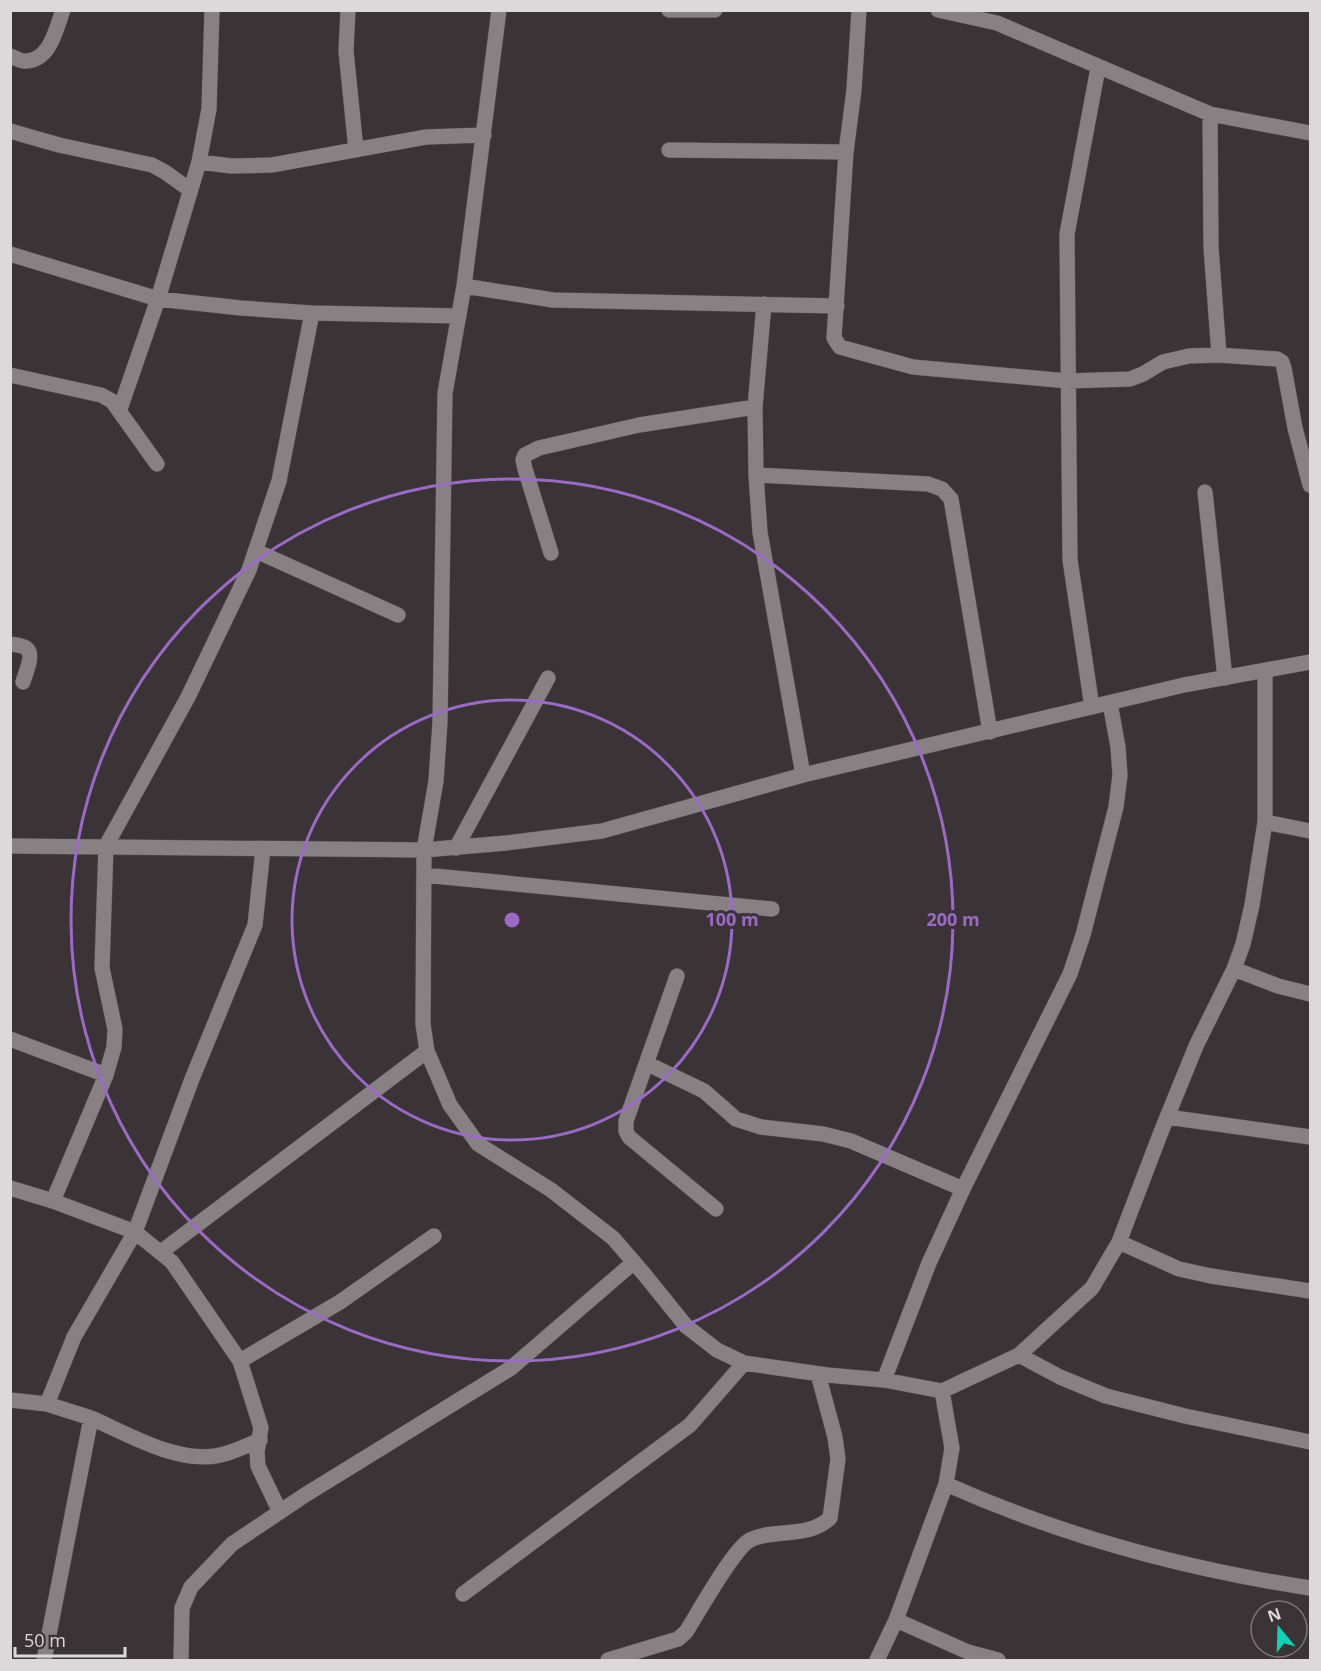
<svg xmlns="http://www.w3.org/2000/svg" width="1321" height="1671" font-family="'Open Sans',sans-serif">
<rect width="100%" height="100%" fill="#3b3436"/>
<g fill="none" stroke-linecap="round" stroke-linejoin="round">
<g stroke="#565153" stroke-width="16">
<path id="street" d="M348,10L346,51L356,150
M499,10L464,286L445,393L440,722L436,781L424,850L423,1024L427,1051L450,1105L478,1144L551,1190L613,1238L644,1274L686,1326L717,1350L744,1363L827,1375L884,1380L942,1391L1019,1355L1092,1288L1119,1242L1161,1132L1196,1046L1234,969L1243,944L1252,905L1265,822V671
M669,10H715
M859,10L854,90L846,152L834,338L840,347L913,367L1068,381L1130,379L1143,374L1163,362L1189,356L1219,355L1277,359L1282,362L1284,368L1295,428L1310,485
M938,10L997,23L1210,114L1310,133
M10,56C14,57 20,61 24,61C50,62 56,29 63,10
M1210,114L1211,247L1219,355
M10,131L59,145L152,165L165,172L190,190
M669,150L846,152
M199,162L232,166L272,165L426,137L484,135
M10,254L158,299L241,308L312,313L459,316
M464,286L553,300L837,306
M764,304L755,407L756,475L760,532L803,775
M10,375L101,395L112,401L157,464
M120,409L158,299L199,162L209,109L212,10
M756,475L928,484L942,489L951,499L990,732
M1205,492L1225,678
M256,551L398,615
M551,553L525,469L523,460L525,455L539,448L639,425L755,407
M10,644C15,645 22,645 26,648C35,654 25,674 23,682
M1092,707L1070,560L1067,234L1098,68
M1265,822L1310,831
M456,848L548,678
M424,875L772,909
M1234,969L1278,986L1310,994
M677,976L626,1121V1131L629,1137L716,1209
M10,1039L106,1075
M648,1064L704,1091L736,1119L761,1127L823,1134L851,1141L963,1189
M1167,1117L1310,1137
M10,1188L53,1201L135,1232L172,1262L240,1361L261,1428L257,1452L258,1466L280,1512
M53,1201L106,1075L114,1047L115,1029L102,968L106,846L188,697L249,570L279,481L312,313
M1119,1242L1179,1269L1211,1276L1310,1291
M161,1252L427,1051
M1019,1355L1060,1377L1106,1396L1185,1416L1310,1442
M240,1361L340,1302L434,1236
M884,1380L929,1263L963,1189L1070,974L1083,935L1116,807L1120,775L1118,747L1110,703
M10,1400L47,1404L91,1418L44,1660
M47,1404L74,1337L135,1232L192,1079L255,925L263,849
M91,1418C128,1434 174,1462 215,1456C230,1454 246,1446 260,1440
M946,1484C1062,1536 1185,1569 1310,1588
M463,1594L690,1425L744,1363
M896,1620L968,1652L998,1660
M181,1660L182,1608L191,1587L232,1544L305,1495L511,1368L634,1262
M608,1660L678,1639L686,1632C698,1613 734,1548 750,1540C774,1528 808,1539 830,1518L838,1459L835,1437L818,1374
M877,1660L896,1620L946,1484L952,1448L942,1391"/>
</g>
<g stroke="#565153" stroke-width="16">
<path id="secondary" d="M10,846L424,850L506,843L602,831L803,775L1184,685L1310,662"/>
</g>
<use href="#street" stroke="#888183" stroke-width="15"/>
<use href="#secondary" stroke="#888183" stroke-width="15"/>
</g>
<g fill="none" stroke="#9d69c8" stroke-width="3">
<circle cx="512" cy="920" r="220"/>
<circle cx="512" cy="920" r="441"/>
</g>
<circle cx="512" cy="920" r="9" fill="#9d69c8" stroke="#3b3436" stroke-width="3"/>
<g font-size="18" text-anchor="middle" font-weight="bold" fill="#9d69c8" stroke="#3b3436" stroke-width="6" stroke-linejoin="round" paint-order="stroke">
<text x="732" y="926">100 m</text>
<text x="953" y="926">200 m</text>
</g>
<rect width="1321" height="1671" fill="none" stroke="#ddd9da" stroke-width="24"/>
<g transform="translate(1279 1629) rotate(341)"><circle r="28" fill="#3b3436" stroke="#7c7678" stroke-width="1.5"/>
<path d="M0-4.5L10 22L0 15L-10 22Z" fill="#07d5b6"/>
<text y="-9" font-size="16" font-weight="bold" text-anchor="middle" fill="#ddd9da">N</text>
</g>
<path d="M15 1647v9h110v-9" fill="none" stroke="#ddd9da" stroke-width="3"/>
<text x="24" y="1647" font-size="18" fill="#ddd9da" stroke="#3b3436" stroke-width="4.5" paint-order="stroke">50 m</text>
</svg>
